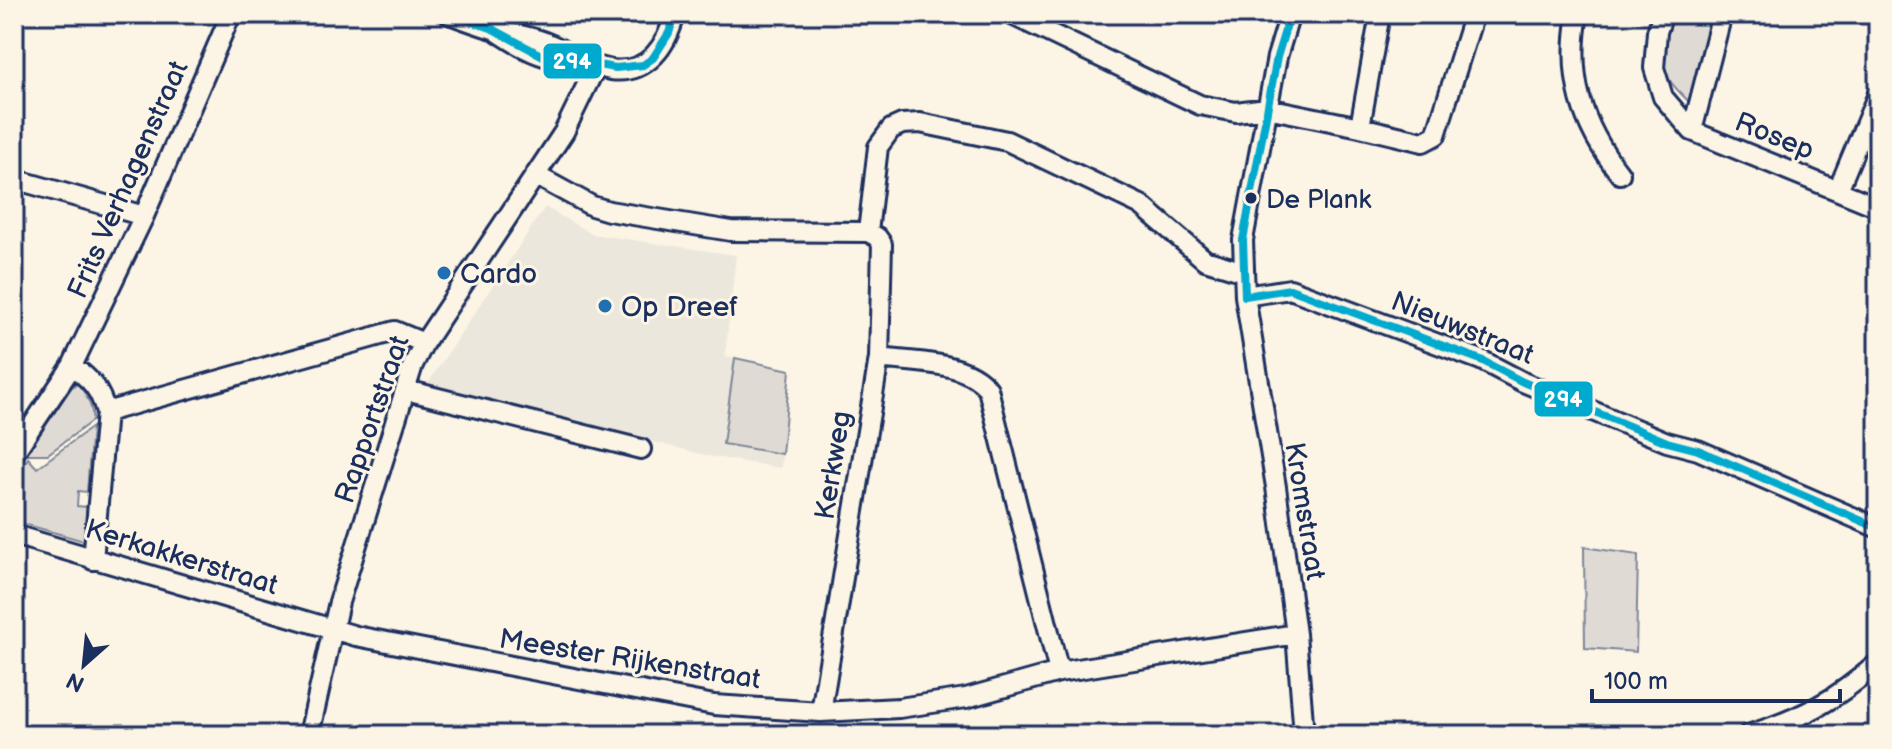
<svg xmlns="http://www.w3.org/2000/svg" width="1892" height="749" font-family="'Balsamiq Sans',sans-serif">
<rect width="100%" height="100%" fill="#fcf5e5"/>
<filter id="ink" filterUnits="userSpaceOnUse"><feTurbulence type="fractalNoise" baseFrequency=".0125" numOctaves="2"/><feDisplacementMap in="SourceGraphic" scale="16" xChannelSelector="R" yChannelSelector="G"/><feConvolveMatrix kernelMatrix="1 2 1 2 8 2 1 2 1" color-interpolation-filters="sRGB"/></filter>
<g filter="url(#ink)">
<path fill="#ece7dc" d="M545,207L592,234L736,255L725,356L790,370L781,468L708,456L428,383Z"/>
<path fill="#dfdbd4" stroke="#7d8599" stroke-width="2" d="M1675,14H1713L1691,104C1684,96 1674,88 1669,79C1659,60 1666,32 1675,14Z
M735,358L790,370L782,454L723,444Z
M78,384C86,393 94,409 92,421L48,454H26L72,387Z
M92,427L87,492L78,491L77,506L87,507L84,541L14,521L16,505L14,504V479L28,458L37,468Z
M1584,547L1638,555L1636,652L1585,648Z"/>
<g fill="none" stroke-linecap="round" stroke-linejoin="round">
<g stroke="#1b2f5e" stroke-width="24">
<path id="minor" d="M449,14C464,19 481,26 497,30C532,38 549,39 579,61
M1010,14L1200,105L1236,112L1267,108L1360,127L1380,14
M1290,14L1277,57L1243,240L1245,296L1276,487L1296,634L1304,735
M1578,14C1567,77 1581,124 1620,174
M1663,14L1657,32L1654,68L1663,97L1692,131L1878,207
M494,29C513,42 533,55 556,59C564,61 573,59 581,61C591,64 601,68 611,70C648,75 667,45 675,14
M1360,127L1423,142L1436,135L1474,14
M1692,131L1722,14
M535,175L592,206L609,211L731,231L868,232L877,237L882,244L879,358L821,712
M14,179L144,216
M1838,190L1878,94
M868,232L878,147L891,129L902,124L920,123L1007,141L1141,205L1205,260L1244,272
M1245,296L1290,289L1481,360L1523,382L1667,442L1698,450L1878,528
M879,358C914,363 965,360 988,389L1059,672
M72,366C91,379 100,390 106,412L93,560
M406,390L641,449
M106,412L395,331L424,343
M14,453L72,366L144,216L231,14
M14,535L356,636L714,705L821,712L899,708L966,698L1059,672L1296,634
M309,735L339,602L413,365L424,343L564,132L596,66
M1748,735C1803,718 1834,701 1878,663"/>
</g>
<use href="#minor" stroke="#fcf5e5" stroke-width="18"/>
<g stroke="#fcf5e5" stroke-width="14">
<path id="bus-1" d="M449,14L491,28L543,56L616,68L643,65L653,58L669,33L675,14
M1245,296L1290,289L1481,360L1523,382L1667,442L1698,450L1878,528
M1245,296L1243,240L1277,57L1290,14"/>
</g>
<use href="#bus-1" stroke="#00a9ce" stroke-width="8"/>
</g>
</g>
<circle fill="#1b2f5e" stroke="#fcf5e5" stroke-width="3" cx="1251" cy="198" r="7"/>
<g fill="#1f6fb2" stroke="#fcf5e5" stroke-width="3">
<circle cx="444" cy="273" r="8"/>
<circle cx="605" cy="306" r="8"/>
</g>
<g text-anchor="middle" stroke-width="6" stroke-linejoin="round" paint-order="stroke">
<g font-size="26" fill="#1b2f5e" stroke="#fcf5e5" text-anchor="start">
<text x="1266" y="208">De Plank</text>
</g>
<g font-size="28" fill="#1b2f5e" stroke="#fcf5e5">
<text transform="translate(1775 135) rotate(22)" y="10">Rosep</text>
<text transform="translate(127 179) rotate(-66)" y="10">Frits Verhagenstraat</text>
<text transform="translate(1463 327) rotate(22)" y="10">Nieuwstraat</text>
<text transform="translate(371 419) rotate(-71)" y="10">Rapportstraat</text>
<text transform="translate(832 465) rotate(-81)" y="10">Kerkweg</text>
<text transform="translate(1306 511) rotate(81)" y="10">Kromstraat</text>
<text transform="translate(182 556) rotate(17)" y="10">Kerkakkerstraat</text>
<text transform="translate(630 658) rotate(9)" y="10">Meester Rijkenstraat</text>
</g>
<g font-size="28" fill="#1b2f5e" stroke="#fcf5e5" text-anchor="start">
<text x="460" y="283">Cardo</text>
<text x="621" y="316">Op Dreef</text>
</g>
</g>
<g stroke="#fcf5e5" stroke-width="3">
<rect x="542" y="42" width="61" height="38" rx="8" fill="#00a9ce"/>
<rect x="1533" y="380" width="61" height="38" rx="8" fill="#00a9ce"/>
</g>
<g font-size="22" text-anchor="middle" font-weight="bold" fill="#fff">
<text x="572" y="69">294</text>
<text x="1563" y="407">294</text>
</g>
<rect width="1892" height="749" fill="none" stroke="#fcf5e5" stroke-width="48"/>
<rect x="24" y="24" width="1844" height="701" fill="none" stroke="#1b2f5e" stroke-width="3" filter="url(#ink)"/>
<g transform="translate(84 665) rotate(207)" stroke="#fcf5e5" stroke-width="6" paint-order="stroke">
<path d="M0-6L14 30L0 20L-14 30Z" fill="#1b2f5e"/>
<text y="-12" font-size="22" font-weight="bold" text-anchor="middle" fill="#1b2f5e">N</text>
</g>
<path d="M1592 689v12h248v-12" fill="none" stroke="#1b2f5e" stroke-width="4"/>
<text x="1604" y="689" font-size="24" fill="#1b2f5e" stroke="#fcf5e5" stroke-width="6" paint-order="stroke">100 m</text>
</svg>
